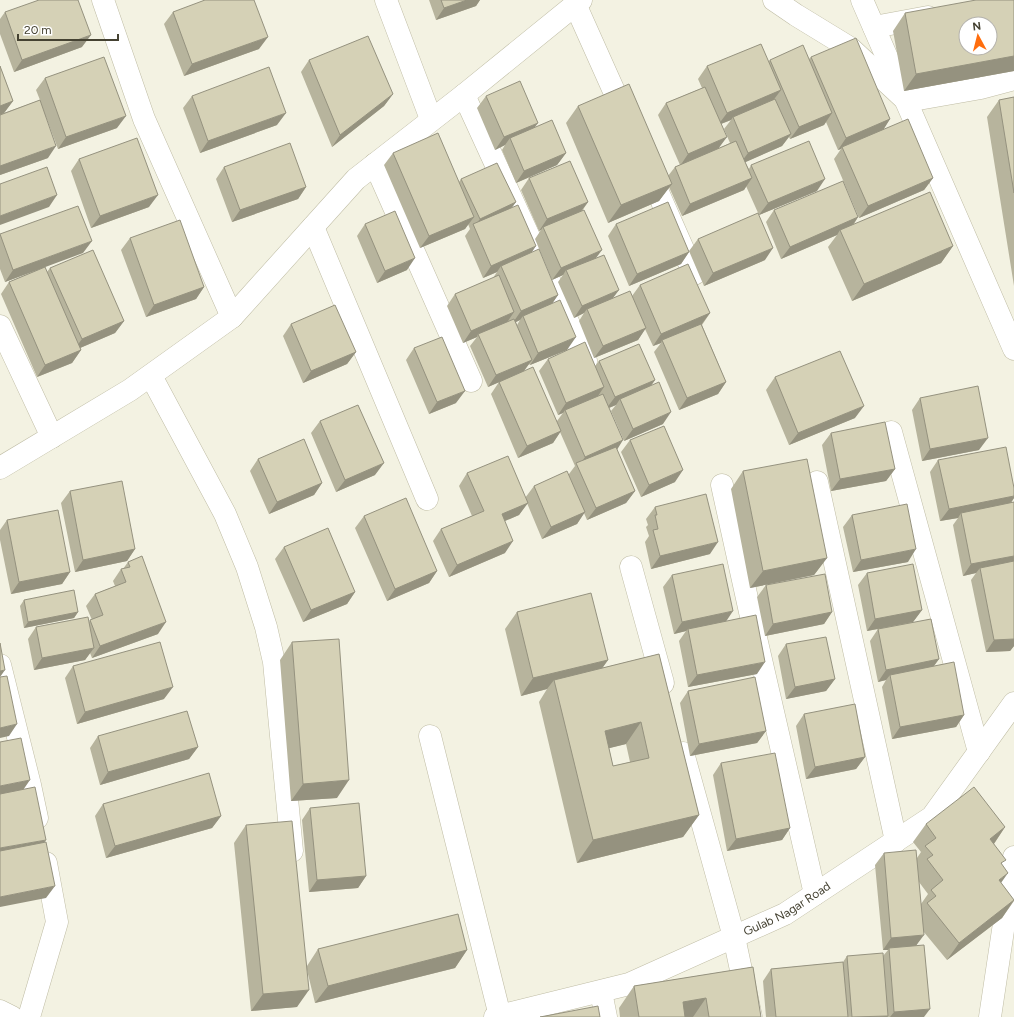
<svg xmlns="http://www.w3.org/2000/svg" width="1014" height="1017" font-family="Figtree,sans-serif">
<rect width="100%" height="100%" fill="#f3f2e2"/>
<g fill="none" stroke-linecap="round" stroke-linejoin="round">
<g stroke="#bfbca4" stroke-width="23">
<g id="minor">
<path d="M386,0L431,119"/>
<path d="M774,0L796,15L850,48L907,101L981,88L1014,79"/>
<path d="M862,0L1014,349"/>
<path d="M575,4L626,118"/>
<path d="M874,27L928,17"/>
<path d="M464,95L586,361"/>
<path d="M375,164L471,381"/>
<path d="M649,172L694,274"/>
<path d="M313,227L427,499"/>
<path d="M232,317L356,179L464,95L581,0"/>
<path d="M0,326L52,437"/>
<path d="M151,376L225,514L247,567L266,627L274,662L292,851"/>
<path d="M891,432L979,752"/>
<path d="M0,468L130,390L232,317L144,119L103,0"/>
<path d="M817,482L896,841"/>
<path d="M722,485L750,612L815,894"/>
<path d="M631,567L663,683"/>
<path d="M0,665L30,785L37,818"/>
<path d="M430,736L500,1016"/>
<path d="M683,753L734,937L751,1017"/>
<path d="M601,992L606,1017"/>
<path d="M0,1011L12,1017"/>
<path d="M29,1017L57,922L46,863"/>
<path id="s1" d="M495,1017L629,984L785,914L932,817L1014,703"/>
<path d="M990,1017L1014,857"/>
</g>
</g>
<use href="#minor" stroke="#fff" stroke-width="22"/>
</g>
<path fill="#b7b49d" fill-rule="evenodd" d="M429,0H480L476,6L436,20Z
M1014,0V71L904,91L893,31L905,13Z
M5,12L82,47L14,72L0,34V19Z
M173,12L259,49L184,76L164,24Z
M811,57L890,119L883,129L933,178L924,190L859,218L834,159L841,149L838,150L826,122L824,125L790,139L789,137L782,146L745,162L749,169L751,165L817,191L759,215L746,186L744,190L682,216L669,187L659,201L608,223L566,123L578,106L668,176L675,167L680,165L658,115L666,103L702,88L698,79L707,66L768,62L770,60L809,59ZM731,120L724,129L730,143L719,148L721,124Z
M309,60L393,94L384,106L332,147L301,72Z
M0,66L13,101L4,113L40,100L36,90L45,78L117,128L58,149L46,117L48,158L0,175Z
M192,96L277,125L200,153L183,108Z
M486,96L534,128L566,153L557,165L516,183L502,150L505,145L495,150L477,108Z
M1014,97V286L987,117L999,100Z
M393,153L459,182L461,179L516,202L512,207L532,252L558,295L552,303L567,350L530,365L529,364L524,371L557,421L563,413L558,415L539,371L548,359L595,366L599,361L655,380L651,386L663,424L624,441L611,411L616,405L609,408L617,450L635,491L626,503L587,520L584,513L577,524L542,539L527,503L519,515L505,521V553L449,577L433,541L441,529L472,516L459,486L467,473L525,498L534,486L569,474L575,466L560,432L553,443L518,458L491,394L499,382L488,387L470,346L477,337L463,343L447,306L455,294L493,278L497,272L483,278L465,236L470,229L468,224L465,229L420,248L384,165ZM520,320L517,325L516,322Z
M79,159L149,207L91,228L71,171Z
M224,167L306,187L298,199L232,222L216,179Z
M529,178L588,202L582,211L596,258L613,298L632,296L640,285L710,313L702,325L726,382L718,394L679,410L654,352L661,343L653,346L645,329L638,340L594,358L579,321L584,313L574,318L558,282L563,275L552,280L535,239L541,230L539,231L521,190Z
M774,210L858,217L854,224L953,246L941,263L852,301L828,247L837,235L781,259L766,222Z
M365,224L407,270L377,283L357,236Z
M616,224L689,252L681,264L629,286L608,236Z
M0,234L45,267L47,272L50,268L124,321L115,333L80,348L81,350L72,363L37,377L1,294L9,282L39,269L5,282L0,269Z
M130,238L204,287L196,299L146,317L121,250Z
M698,239L765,260L704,286L689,251Z
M291,324L356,352L347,364L303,383L283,336Z
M414,348L456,403L429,414L406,360Z
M775,377L855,418L789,445L766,390Z
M920,398L979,450L922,461L912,410Z
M320,421L375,475L336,492L311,433Z
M831,433L895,469L886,481L831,491L822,445Z
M630,440L675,482L641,497L621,452Z
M258,459L322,483L314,495L269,514L250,471Z
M938,460L1014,498L1011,503L1014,502V646L1010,651L986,652L971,580L976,573L963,576L953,525L958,518L940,521L930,472Z
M743,471L827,558L814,575L750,588L731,489Z
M70,491L135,549L127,561L75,572L61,503Z
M655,507L710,554L651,569L645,542L649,536L646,527L648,525L646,519Z
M852,515L908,562L853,572L843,527Z
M364,516L437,571L429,583L387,601L355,528Z
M7,520L70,572L62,584L11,594L0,540V530Z
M284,547L355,592L347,604L303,622L275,559Z
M128,562L158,634L92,658L90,653L85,660L34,670L28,639L36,627L89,622L90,620H92L86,606L95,594L115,586L113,581L121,569H123Z
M867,573L922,610L913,622L939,659L934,666L964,715L956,727L892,739L882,687L886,680L878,682L870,641L878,629L867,631L858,585Z
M672,575L726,621L757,674L688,687L679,641L686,631L674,634L663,587Z
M766,585L832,612L824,624L765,636L757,597Z
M24,600L78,612L74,618L24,628L20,606Z
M517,612L608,660L602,668L659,654L699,815L683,837L577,863L539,702L547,689L521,696L505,629ZM626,744L630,762L613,766L609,748Z
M292,642L337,798L291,801L280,660Z
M786,644L835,679L826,691L786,699L778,656Z
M73,666L164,699L77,724L65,678Z
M688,691L766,731L757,743L690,756L680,703Z
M804,714L865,757L856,769L806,779L796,726Z
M98,736L198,747L189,759L100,785L90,748Z
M721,763L790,828L782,840L727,851L713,775Z
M103,804L221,816L212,828L106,858L95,816Z
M310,808L366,876L358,888L309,892L302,820Z
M926,824L1005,827L994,844L1002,865L1001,883L1014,901L1002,918L947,960L923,931L916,946L924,1017H766L763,981L771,969L843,962L847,956H883L888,950H883L875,865L884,853L917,858L921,852L913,842ZM919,882L928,894L921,904Z
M246,825L307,966L318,949L467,950L455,968L315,1003L307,970L297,1007L251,1011L234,843Z
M753,967L761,1017H620L619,1008L634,986Z"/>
<path fill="#95927f" d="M467,0H480L476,6L436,20L444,8Z
M91,35L82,47L14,72L22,60Z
M268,37L259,49L184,76L192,64Z
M1014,56V71L904,91L916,74Z
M781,90L772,102L733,117L731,120L718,125L727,113Z
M393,94L384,106L332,147L340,135Z
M13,101L4,113L0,115V106Z
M286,113L277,125L200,153L208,141Z
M832,113L824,125L790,139L799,127Z
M126,116L117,128L58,149L66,137Z
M890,119L882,132L842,147L841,149L838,150L846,138Z
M538,123L529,135L510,138L505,145L495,150L504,137Z
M791,134L782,146L739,165L748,153Z
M727,137L718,149L680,166L688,154Z
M56,146L48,158L0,175V166Z
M566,153L557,165L516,183L524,171Z
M752,178L744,190L682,216L690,204Z
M933,178L924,190L859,218L868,206Z
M825,179L817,191L759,215L768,203Z
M672,184L659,201L608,223L621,205Z
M306,187L298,199L232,222L240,210Z
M57,195L49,207L0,225V216Z
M158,195L149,207L91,228L100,216Z
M516,202L507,214L474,226L480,219Z
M588,202L579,214L543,227L541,230L539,231L547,219Z
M474,217L465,229L420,248L429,236Z
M858,217L850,229L840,230L837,235L781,259L790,247Z
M92,241L83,253L5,282L13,270Z
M536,246L528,258L501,266L497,272L483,278L491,266Z
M953,246L941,263L852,301L864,284Z
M773,248L765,260L704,286L713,273Z
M602,250L593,262L566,270L563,275L552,280L561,268Z
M689,252L681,264L629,286L637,274Z
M415,258L407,270L377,283L385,271Z
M204,287L196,299L146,317L154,305Z
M619,290L610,302L587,309L584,313L574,318L582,306Z
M558,295L550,307L523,316L520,320L512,324L521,311Z
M514,312L506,324L478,334L477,337L463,343L471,331Z
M710,313L701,325L662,340L661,343L653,346L661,334Z
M124,321L115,333L73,351L82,339Z
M646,328L638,340L594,358L603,346Z
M576,337L567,350L530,365L538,353Z
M81,350L72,363L37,377L45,365Z
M356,352L347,364L303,383L311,371Z
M532,360L523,372L488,387L496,375Z
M655,380L646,392L620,399L616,405L606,409L615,397Z
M726,382L718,394L679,410L687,398Z
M604,387L596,399L565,410L563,413L558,415L566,403Z
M465,391L456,403L429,414L437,402Z
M864,406L855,418L789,445L798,433Z
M671,412L663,424L624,441L633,429Z
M561,431L553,443L518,458L527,446Z
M988,438L979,450L922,461L930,449Z
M623,440L615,453L578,467L585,457Z
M384,463L375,475L336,492L345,480Z
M895,469L886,481L831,491L840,479Z
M683,470L675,482L641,497L649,485Z
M322,483L314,495L269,514L277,502Z
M635,491L626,503L587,520L596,508Z
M1014,496V498L1007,508L961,513L958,518L940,521L949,509Z
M528,503L519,515L493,526L502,514Z
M585,512L577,524L542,539L551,527Z
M513,541L505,553L449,577L457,565Z
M718,542L710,554L651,569L660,556Z
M135,549L127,561L75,572L83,560Z
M916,549L908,562L853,572L861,560Z
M1014,556V566L980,568L976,573L963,576L971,564Z
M827,558L814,575L750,588L763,571Z
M437,571L429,583L387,601L395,589Z
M70,572L62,584L11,594L19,582Z
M355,592L347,604L303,622L311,610Z
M922,610L913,622L867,631L875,619Z
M733,611L725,623L688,629L686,631L674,634L682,622Z
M78,612L74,618L24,628L28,622Z
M832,612L824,624L765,636L773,624Z
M166,622L158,634L92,658L100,646Z
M1014,639V646L1010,651L986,652L994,640Z
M94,648L85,660L34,670L42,658Z
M939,659L930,671L890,675L886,680L878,682L886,670Z
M608,660L596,677L554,680L547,689L521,696L533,678Z
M765,662L757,674L688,687L697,675Z
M5,670L0,677V671Z
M835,679L826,691L786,699L795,687Z
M173,687L164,699L77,724L85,712Z
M964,715L956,727L892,739L900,727Z
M641,722L626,744L590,753L605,731Z
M17,724L9,736L0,738V728Z
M766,731L757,743L690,756L699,744Z
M198,747L189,759L100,785L108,772Z
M865,757L856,769L806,779L815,767Z
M30,780L21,793L0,797V786Z
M349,780L337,798L291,801L303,784Z
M699,815L683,837L577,863L593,840Z
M221,816L212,828L106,858L115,846Z
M1005,827L993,845L990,839Z
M790,828L782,840L727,851L736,839Z
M46,840L38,852L0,859V848Z
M1008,873L996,890L999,880Z
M366,876L358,888L309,892L317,880Z
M55,886L46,898L0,907V897Z
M1014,900L1002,918L947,960L959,943Z
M924,935L915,947L889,948L888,950H883L891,938Z
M467,950L455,968L315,1003L328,986Z
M309,990L297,1007L251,1011L263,994Z
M706,998L693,1017H673L683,1002Z
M930,1009L924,1017H890L894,1012Z
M888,1016L887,1017H858Z"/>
<path fill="#d5d1b6" stroke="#95927f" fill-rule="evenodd" d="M39,0H78L91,35L22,60L5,12Z
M205,0H254L268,37L192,64L173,12Z
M441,0H467L444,8Z
M976,0H1014V56L916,74L905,13ZM966,24H990V48H966Z
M368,36L393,94L340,135L309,60Z
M856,38L890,119L846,138L811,57Z
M761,44L781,90L727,113L707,66Z
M803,45L832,113L799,127L770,60Z
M104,57L126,116L66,137L45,78Z
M0,66L13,101L0,106Z
M269,67L286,113L208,141L192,96Z
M520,81L538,123L504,137L486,96Z
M629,84L672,184L621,205L578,106Z
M705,87L727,137L688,154L666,103Z
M1014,97V193L999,100Z
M775,99L791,134L748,153L733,117Z
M40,100L56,146L0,166V115Z
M908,119L933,178L868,206L842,147Z
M552,120L566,153L524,171L510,138Z
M438,133L474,217L429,236L393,153Z
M137,138L158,195L100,216L79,159Z
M736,141L752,178L690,204L675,167Z
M809,141L825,179L768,203L751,165Z
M290,143L306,187L240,210L224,167Z
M570,161L588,202L547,219L529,178Z
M497,163L516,202L480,219L461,179Z
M47,167L57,195L0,216V184Z
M843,181L858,217L790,247L774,210Z
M930,192L953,246L864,284L840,230Z
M668,202L689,252L637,274L616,224Z
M518,205L536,246L491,266L473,224Z
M78,206L92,241L13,270L0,234Z
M584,210L602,250L561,268L543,227Z
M395,211L415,258L385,271L365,224Z
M758,213L773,248L713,273L698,239Z
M180,220L204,287L154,305L130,238Z
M539,249L558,295L521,311L501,266Z
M93,250L124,321L82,339L50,268Z
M604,255L619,290L582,306L566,270Z
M688,264L710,313L661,334L640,285Z
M45,267L81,350L45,365L9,282Z
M499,275L514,312L471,331L455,294Z
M630,291L646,328L603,346L587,309Z
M560,300L576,337L538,353L523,316Z
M335,305L356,352L311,371L291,324Z
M514,319L532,360L496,375L478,334Z
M701,324L726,382L687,398L662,340Z
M442,337L465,391L437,402L414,348Z
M585,342L604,387L566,403L548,359Z
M639,344L655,380L615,397L599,361Z
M840,351L864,406L798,433L775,377Z
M533,367L561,431L527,446L499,382Z
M659,382L671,412L633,429L620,399Z
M978,386L988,438L930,449L920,398Z
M603,394L623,440L585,457L565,410Z
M358,405L384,463L345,480L320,421Z
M885,422L895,469L840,479L831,433Z
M664,426L683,470L649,485L630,440Z
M304,439L322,483L277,502L258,459Z
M616,447L635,491L596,508L576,463Z
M1006,447L1014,488V496L949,509L938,460Z
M508,456L528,503L502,514L513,541L457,565L441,529L484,511L467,473Z
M807,459L827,558L763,571L743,471Z
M567,471L585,512L551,527L534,486Z
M122,481L135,549L83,560L70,491Z
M706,494L718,542L660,556L653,530L658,529L655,515H657L655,507Z
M406,498L437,571L395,589L364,516Z
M1014,502V556L971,564L961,513Z
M907,504L916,549L861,560L852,515Z
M58,510L70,572L19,582L7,520Z
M328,528L355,592L311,610L284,547Z
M142,556L166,622L100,646L90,620L103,615L95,594L126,582L121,569L130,567L128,562Z
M1014,561V639L994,640L980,568Z
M723,564L733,611L682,622L672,575Z
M913,564L922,610L875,619L867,573Z
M825,574L832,612L773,624L766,585Z
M74,590L78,612L28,622L24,600Z
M591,593L608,660L533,678L517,612Z
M756,615L765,662L697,675L688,629Z
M88,617L94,648L42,658L36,627Z
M931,619L939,659L886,670L878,629Z
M826,637L835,679L795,687L786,644Z
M339,639L349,780L303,784L292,642Z
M160,642L173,687L85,712L73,666Z
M0,643L5,670L0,671Z
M659,654L699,815L593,840L554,680ZM641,722L649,758L613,766L605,731Z
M954,662L964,715L900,727L890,675Z
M7,676L17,724L0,728V677Z
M755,677L766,731L699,744L688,691Z
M855,704L865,757L815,767L804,714Z
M187,711L198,747L108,772L98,736Z
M21,738L30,780L0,786V742Z
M775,753L790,828L736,839L721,763Z
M209,773L221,816L115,846L103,804Z
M35,787L46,840L0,848V794Z
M974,787L1005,827L990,839L1006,860L1001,863L1008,873L999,880L1014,900L959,943L927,903L936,896L931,890L943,880L927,859L933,855L925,846L936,838L926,824Z
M359,803L366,876L317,880L310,808Z
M292,821L309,990L263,994L246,825Z
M46,842L55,886L0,897V851Z
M916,850L924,935L891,938L884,853Z
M458,914L467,950L328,986L318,949Z
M924,945L930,1009L894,1012L889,948Z
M883,953L888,1016L852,1017L847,956Z
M843,962L848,1017H776L771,969Z
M753,967L761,1017H709L706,998L683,1002L685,1017H639L634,986Z
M598,1006L600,1017H540Z"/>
<g text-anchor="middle" stroke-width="4" stroke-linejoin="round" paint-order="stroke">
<g font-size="12" fill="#454232" stroke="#fff">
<text dy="4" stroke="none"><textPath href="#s1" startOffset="313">Gulab Nagar Road</textPath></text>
</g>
</g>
<g transform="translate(978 36) rotate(353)"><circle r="19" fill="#ffffff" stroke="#b5b3ad"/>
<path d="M0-3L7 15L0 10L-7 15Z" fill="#ff6d0d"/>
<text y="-6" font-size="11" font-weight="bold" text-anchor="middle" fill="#454232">N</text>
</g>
<path d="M18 34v6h100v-6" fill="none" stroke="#454232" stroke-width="2"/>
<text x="24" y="34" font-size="12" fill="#454232" stroke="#ffffff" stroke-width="3" paint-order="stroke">20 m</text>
</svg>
